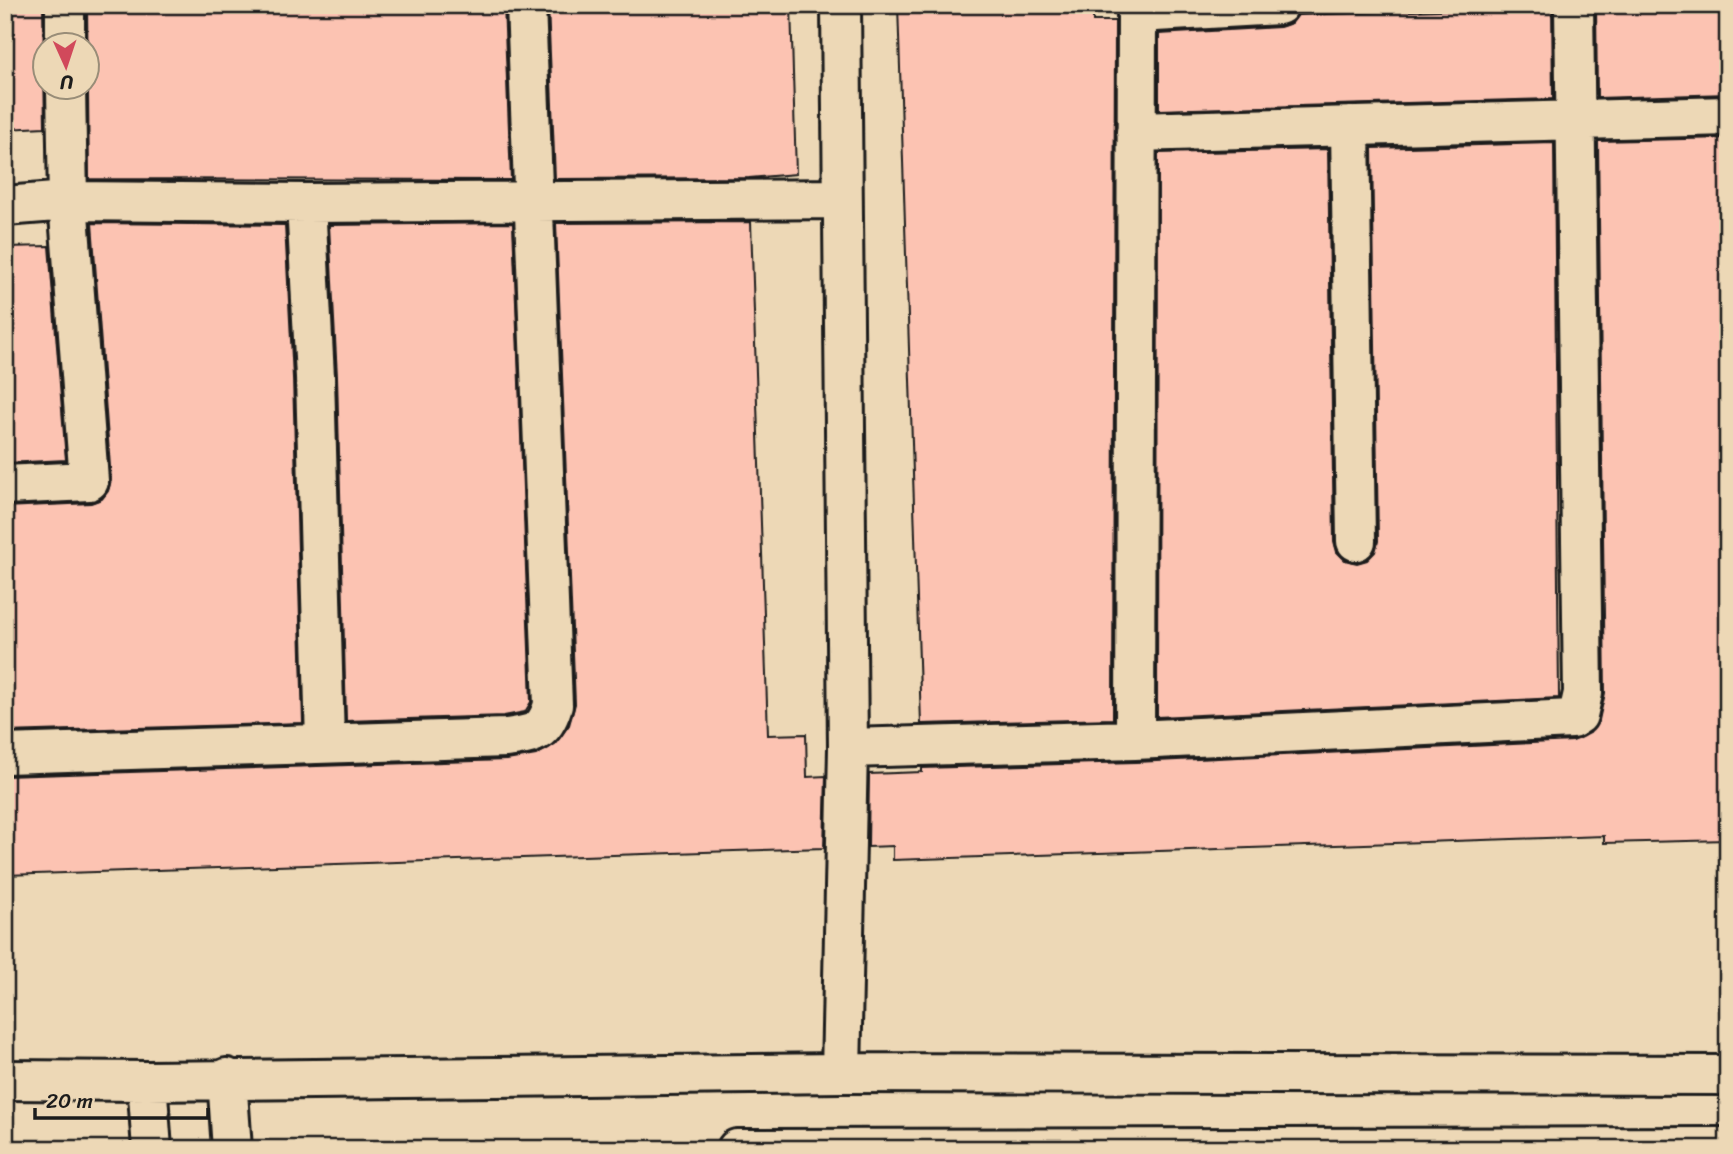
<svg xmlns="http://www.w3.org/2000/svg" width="1733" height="1154" font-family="Sriracha,sans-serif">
<rect width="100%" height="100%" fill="#edd8b6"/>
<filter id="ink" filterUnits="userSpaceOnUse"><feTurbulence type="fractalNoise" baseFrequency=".0143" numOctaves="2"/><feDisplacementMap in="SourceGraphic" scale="14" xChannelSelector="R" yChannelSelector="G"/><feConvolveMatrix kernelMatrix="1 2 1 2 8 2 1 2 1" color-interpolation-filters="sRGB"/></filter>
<g filter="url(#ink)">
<path fill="#fcc3b2" stroke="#1c1c1c" stroke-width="2" d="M5,5H43L45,127L5,129Z
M87,5H504L511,180L89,179Z
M548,5H791L796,174L749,178L555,179Z
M898,5H1093V21H1115L1113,719L921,724Z
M1596,5H1728V94L1597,98Z
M1552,6L1553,99L1159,110V34L1280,27L1292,23L1298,15Z
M1728,138V840L1604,843V836L893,860V846L868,847L869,774L922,772V768L1136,762L1573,741L1590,733L1599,720L1605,693L1598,141Z
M1554,143L1559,698L1157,717L1158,153L1328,149L1334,541L1337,552L1345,560L1357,563L1367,560L1375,552L1378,541L1372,148Z
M751,222L768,735L806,734L807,777L826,776L824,848L5,875V776L507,760L536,755L555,744L569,725L575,704L556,223Z
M92,223L285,225L293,378L303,723L5,732V507L91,503L102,499L108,491L111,480Z
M513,223L531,702L525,712L504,716L346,721L337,376L329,225Z
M49,246L66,460L5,463V247Z"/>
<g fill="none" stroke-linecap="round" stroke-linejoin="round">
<g stroke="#1c1c1c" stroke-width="44">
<path id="minor" d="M65,5V46
M841,5L848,748L841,1073
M1137,13L1279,5
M1350,126L1356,541
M1136,132L1728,116
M306,203L315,377L325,743
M5,206L68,201L306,203L842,199
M5,485L89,481L68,201L66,88
M1135,740L1137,5
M848,748L1135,740L1572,719L1578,715L1583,693L1574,5
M5,754L506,738C534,734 544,734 553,705L526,5
M227,1078L232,1149
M5,1080L147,1081L841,1073L1728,1075
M147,1081L152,1149
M737,1149L1728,1147"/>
</g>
<use href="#minor" stroke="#edd8b6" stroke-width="38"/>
</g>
</g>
<rect width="1733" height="1154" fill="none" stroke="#edd8b6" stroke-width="28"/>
<rect x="14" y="14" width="1705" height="1126" fill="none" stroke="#1c1c1c" stroke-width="2.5" filter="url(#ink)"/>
<g transform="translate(66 66) rotate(177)"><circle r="33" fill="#edd8b6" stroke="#998d78" stroke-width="2"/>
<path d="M0-5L12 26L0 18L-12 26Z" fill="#d1495b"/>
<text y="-10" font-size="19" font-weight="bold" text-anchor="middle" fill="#1c1c1c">U</text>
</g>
<path d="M35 1108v10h173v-10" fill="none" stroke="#1c1c1c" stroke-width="3.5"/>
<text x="46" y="1108" font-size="21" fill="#1c1c1c" stroke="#edd8b6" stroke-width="5" paint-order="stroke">20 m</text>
</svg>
